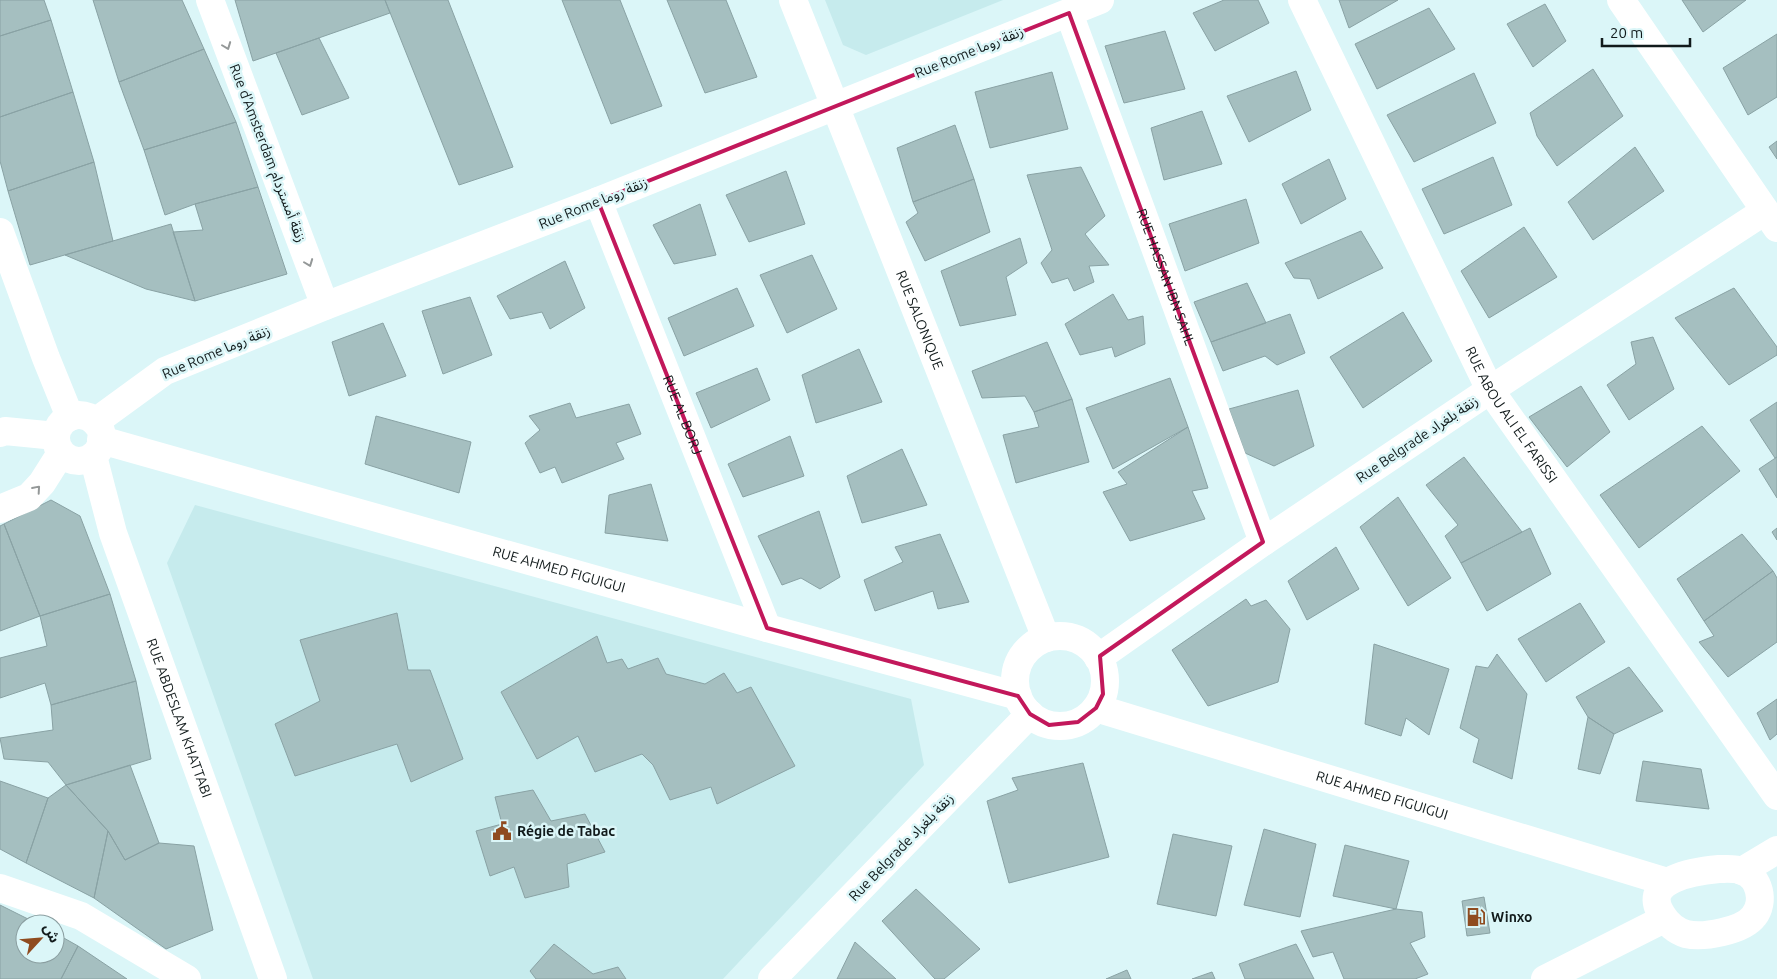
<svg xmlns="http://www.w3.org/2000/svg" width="1777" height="979" font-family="Ubuntu,'Noto Sans Arabic',sans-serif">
<rect width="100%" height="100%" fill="#dbf6f8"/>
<path fill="#c6ebed" d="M825,0H1003L866,55L843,45Z
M195,505L911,699L924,765L723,979H313L167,563Z"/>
<path fill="#a5bfc0" stroke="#89a2a4" d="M0,0H44L51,20L0,36Z
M93,0H182L204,49L119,82Z
M235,0H385L390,13L253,61Z
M385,0H448L513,167L459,185Z
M562,0H620L662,106L611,124Z
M667,0H726L757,77L705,93Z
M1224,0H1258L1269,23L1215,51L1193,13Z
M1339,0H1398L1349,28Z
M1682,0H1746L1703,32Z
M1545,4L1566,41L1533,67L1507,24Z
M1429,8L1455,49L1377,89L1355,44Z
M51,20L73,92L0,117V36Z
M1165,31L1185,89L1124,103L1105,46Z
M1777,34V97L1748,115L1723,68Z
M319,38L349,98L302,115L276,53Z
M204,49L236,122L144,150L119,82Z
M1593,69L1623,116L1557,166L1537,136L1530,113Z
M1296,71L1311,110L1249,142L1227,96Z
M1052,72L1068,129L990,148L975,92Z
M1474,73L1496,123L1414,162L1387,115Z
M73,92L94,162L8,191L0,161V117Z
M1202,111L1222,164L1164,180L1151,128Z
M236,122L258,187L195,204L165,215L144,150Z
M955,125L974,179L913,202L897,148Z
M1777,141V159L1769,147Z
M1635,147L1664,191L1593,240L1568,202Z
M1493,157L1512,205L1444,234L1422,189Z
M1329,159L1346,199L1301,224L1282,184Z
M94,162L113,241L30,265L8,191Z
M1081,167L1105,216L1085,234L1109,265L1089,266L1094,282L1074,291L1068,278L1052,283L1041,263L1052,250L1027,175Z
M786,171L805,224L749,242L726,195Z
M974,179L990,232L925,261L906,222L918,213L913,202Z
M258,187L287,274L195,301L173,232L203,230L195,204Z
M1246,199L1259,243L1185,271L1169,224Z
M700,204L716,255L674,264L653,225Z
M171,224L195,301L146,289L65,255Z
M1524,227L1557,277L1489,318L1461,271Z
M1361,231L1383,268L1318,299L1310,279L1294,278L1285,263Z
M1020,238L1027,263L1006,277L1016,315L960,326L941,271Z
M812,255L837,309L787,333L760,275Z
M565,261L585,308L550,329L542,312L510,319L497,296Z
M1247,283L1266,323L1211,342L1194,302Z
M737,288L754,326L684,356L668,318Z
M1734,288L1777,347V355L1729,385L1675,318Z
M1113,294L1128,320L1143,316L1145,344L1115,357L1112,347L1080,355L1065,324Z
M470,297L492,355L443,374L422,311Z
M1403,312L1432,361L1363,408L1330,357Z
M1290,314L1305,353L1277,365L1265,356L1223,371L1211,342Z
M383,323L406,376L349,396L332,342Z
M1653,337L1674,389L1629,420L1607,385L1636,364L1631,342Z
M1047,342L1072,399L1034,412L1025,396L982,398L972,371Z
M859,349L882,402L816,423L802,375Z
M757,368L770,400L711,428L696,393Z
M1170,378L1188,427L1113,469L1086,408Z
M1581,386L1610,432L1567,467L1529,417Z
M1298,390L1314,446L1274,466L1245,453L1229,409Z
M1072,399L1089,462L1016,483L1003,435L1039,427L1034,412Z
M1777,402V457L1775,458L1750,420Z
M570,403L576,418L629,404L641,434L616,443L624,459L562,483L555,467L540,473L525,443L540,430L529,416Z
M376,416L471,442L459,493L365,464Z
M1702,426L1740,471L1639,548L1600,495Z
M1188,427L1208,488L1192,491L1205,519L1130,541L1103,492L1127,484L1118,472Z
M790,436L804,476L743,497L728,464Z
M902,449L927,505L862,523L847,476Z
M1464,457L1522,532L1461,563L1445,536L1458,525L1426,485Z
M1777,457V498L1759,469Z
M651,484L668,541L605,533L609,495Z
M1398,497L1451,578L1408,606L1360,527Z
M51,500L80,516L110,594L40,616L4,524Z
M819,511L840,577L820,589L801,578L782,585L758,536Z
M4,524L40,616L0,631V526Z
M1530,528L1551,574L1487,611L1461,563Z
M1777,528V540L1772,532Z
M940,534L969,602L938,609L933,591L875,611L864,580L903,562L895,547Z
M1742,534L1773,571L1704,621L1677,579Z
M1336,547L1359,589L1307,620L1288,581Z
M1773,571L1777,578V642L1728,677L1699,642L1714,636L1704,621Z
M110,594L136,681L51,705L45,683L0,698V658L47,646L40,616Z
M1246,599L1251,606L1266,600L1290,629L1278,682L1208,706L1172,650Z
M1580,603L1605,642L1546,682L1518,639Z
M397,613L408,670H430L463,759L411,782L397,744L295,776L275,724L320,701L300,640Z
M597,636L607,663L622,659L628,669L658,658L666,674L705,684L724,673L737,693L751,687L795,766L717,804L711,787L670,800L653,765L642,754L595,772L578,736L537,759L501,692Z
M1374,644L1449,669L1429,735L1406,718L1401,736L1365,724Z
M1497,654L1527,694L1512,779L1473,762L1479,739L1460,728L1476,666L1488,668Z
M1629,667L1663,711L1614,734L1588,717L1576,697Z
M136,681L151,759L66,785L48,762L4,759L0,738L53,730L51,705Z
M1777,699V734L1770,740L1757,713Z
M1588,717L1614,734L1600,774L1578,769Z
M1643,761L1701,769L1709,809L1636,801Z
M1083,763L1109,857L1009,883L987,801L1018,790L1012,778Z
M130,765L159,843L125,860L108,831L66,785Z
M0,781L48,798L26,863L0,849Z
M66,785L108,831L94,898L26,863L48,798Z
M533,790L551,821L585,814L605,852L567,864L569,887L525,898L514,867L490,876L476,831L502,824L495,797Z
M1264,829L1316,844L1300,917L1244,905Z
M108,831L125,860L159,843L194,846L213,930L166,949L94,898Z
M1173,834L1232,846L1216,916L1157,904Z
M1345,845L1409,861L1396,909L1333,896Z
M916,889L980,949L944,979H935L882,921Z
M1484,897L1490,933L1467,936L1462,901Z
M0,905L38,924H25V954H55V933L78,946L61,979H0Z
M1396,909L1422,912L1425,937L1410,943L1428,974L1415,979H1344L1333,952L1313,957L1301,931Z
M855,942L896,979H837Z
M554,944L593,974L618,967L626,979H536L530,971Z
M1296,944L1314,979H1245L1239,964Z
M78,946L127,979H61Z
M1127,970L1131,979H1106Z
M1212,972L1215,979H1192Z"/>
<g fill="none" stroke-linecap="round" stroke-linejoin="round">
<g stroke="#fff" stroke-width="28">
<path d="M210,0L325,306"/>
<path id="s1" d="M793,0L1046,638"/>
<path id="s2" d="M1302,0L1490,390L1777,796"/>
<path d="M1621,0L1777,228"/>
<path id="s3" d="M1069,13L1263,542"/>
<path id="s4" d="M598,201L767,628"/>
<path d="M0,232L46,358L70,417"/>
<circle cx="79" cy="438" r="23"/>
<path d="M95,422L165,371L325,306L598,201L1100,0"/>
<path d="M0,433L5,431L56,436"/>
<path id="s5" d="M101,440L767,628L1018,696"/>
<path id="s6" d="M93,456L113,533L273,979"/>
<path d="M0,509L29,497L42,483L61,453"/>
<circle cx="1060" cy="681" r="45"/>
<path d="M1098,658L1263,542L1490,390L1765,211"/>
<path id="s7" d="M1096,708L1667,882"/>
<path d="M1719,869C1727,869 1735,868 1742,871C1760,877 1765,902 1754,916C1743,931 1703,938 1686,934C1676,931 1667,923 1662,915C1639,879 1696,871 1719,869Z"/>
<path d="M1742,871L1777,850"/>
<path d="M0,888L81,916L187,979"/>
<path d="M772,979L1030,714"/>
<path d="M1545,979L1664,919"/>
</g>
</g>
<defs><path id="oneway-chevron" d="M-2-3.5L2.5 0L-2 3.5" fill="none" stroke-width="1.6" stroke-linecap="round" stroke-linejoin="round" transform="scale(1.25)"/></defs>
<g stroke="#949898">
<use href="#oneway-chevron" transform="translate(227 46) rotate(69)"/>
<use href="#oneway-chevron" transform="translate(309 263) rotate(69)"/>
<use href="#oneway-chevron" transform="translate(37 489) rotate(-49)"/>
</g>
<path fill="none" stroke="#c2185b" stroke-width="4" stroke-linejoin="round" d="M1069,13L1263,542L1100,656L1103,694L1096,708L1078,722L1049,725L1030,714L1018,696L767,628L598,201Z"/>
<defs>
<g id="civic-bare" transform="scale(1.5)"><path d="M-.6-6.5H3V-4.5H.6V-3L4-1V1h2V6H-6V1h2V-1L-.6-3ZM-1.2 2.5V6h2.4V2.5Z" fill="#8f4b1f" stroke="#dbf6f8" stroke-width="2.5" paint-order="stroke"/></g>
<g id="fuel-bare" transform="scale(1.5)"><path d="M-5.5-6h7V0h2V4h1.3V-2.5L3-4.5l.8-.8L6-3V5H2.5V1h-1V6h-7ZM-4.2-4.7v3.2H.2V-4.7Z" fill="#8f4b1f" stroke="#dbf6f8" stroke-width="2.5" paint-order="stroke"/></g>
</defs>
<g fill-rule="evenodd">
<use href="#civic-bare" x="502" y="831"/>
<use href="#fuel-bare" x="1476" y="917"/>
</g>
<g text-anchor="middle" stroke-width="5" stroke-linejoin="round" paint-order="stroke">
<g font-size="14" fill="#111a1b" stroke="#dbf6f8">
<text transform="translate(969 52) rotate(-22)" y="5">Rue Rome زنقة روما</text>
<text transform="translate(268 153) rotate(69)" y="5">Rue d'Amsterdam زنقة أمستردام</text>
<text transform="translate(593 203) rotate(-22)" y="5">Rue Rome زنقة روما</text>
<text dy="5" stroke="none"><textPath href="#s3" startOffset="281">RUE HASSAN IBN SAHL</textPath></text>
<text dy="5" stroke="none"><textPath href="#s1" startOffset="344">RUE SALONIQUE</textPath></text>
<text transform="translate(216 352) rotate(-23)" y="5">Rue Rome زنقة روما</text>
<text dy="5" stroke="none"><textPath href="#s4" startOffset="230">RUE AL BORJ</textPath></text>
<text dy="5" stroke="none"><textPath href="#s2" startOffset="465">RUE ABOU ALI EL FARISSI</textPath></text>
<text transform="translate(1417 439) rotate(-34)" y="5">Rue Belgrade زنقة بلغراد</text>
<text dy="5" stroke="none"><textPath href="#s5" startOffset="476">RUE AHMED FIGUIGUI</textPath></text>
<text dy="5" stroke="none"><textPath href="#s6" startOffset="276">RUE ABDESLAM KHATTABI</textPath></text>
<text dy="5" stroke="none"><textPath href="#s7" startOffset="299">RUE AHMED FIGUIGUI</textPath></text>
<text transform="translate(901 847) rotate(-46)" y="5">Rue Belgrade زنقة بلغراد</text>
</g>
<g font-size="14" font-weight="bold" fill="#111a1b" stroke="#dbf6f8" text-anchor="start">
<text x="517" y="836">Régie de Tabac</text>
<text x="1491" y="922">Winxo</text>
</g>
</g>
<g transform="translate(40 939) rotate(64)"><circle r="24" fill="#dbf6f8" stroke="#8a9ea0"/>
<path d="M0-4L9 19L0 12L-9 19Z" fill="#8f4b1f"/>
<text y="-8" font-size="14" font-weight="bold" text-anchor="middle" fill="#111a1b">ش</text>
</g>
<path d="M1602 38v8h88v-8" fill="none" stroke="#111a1b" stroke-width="2.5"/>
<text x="1610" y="38" font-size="15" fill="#111a1b" stroke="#dbf6f8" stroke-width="4" paint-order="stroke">20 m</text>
</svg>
